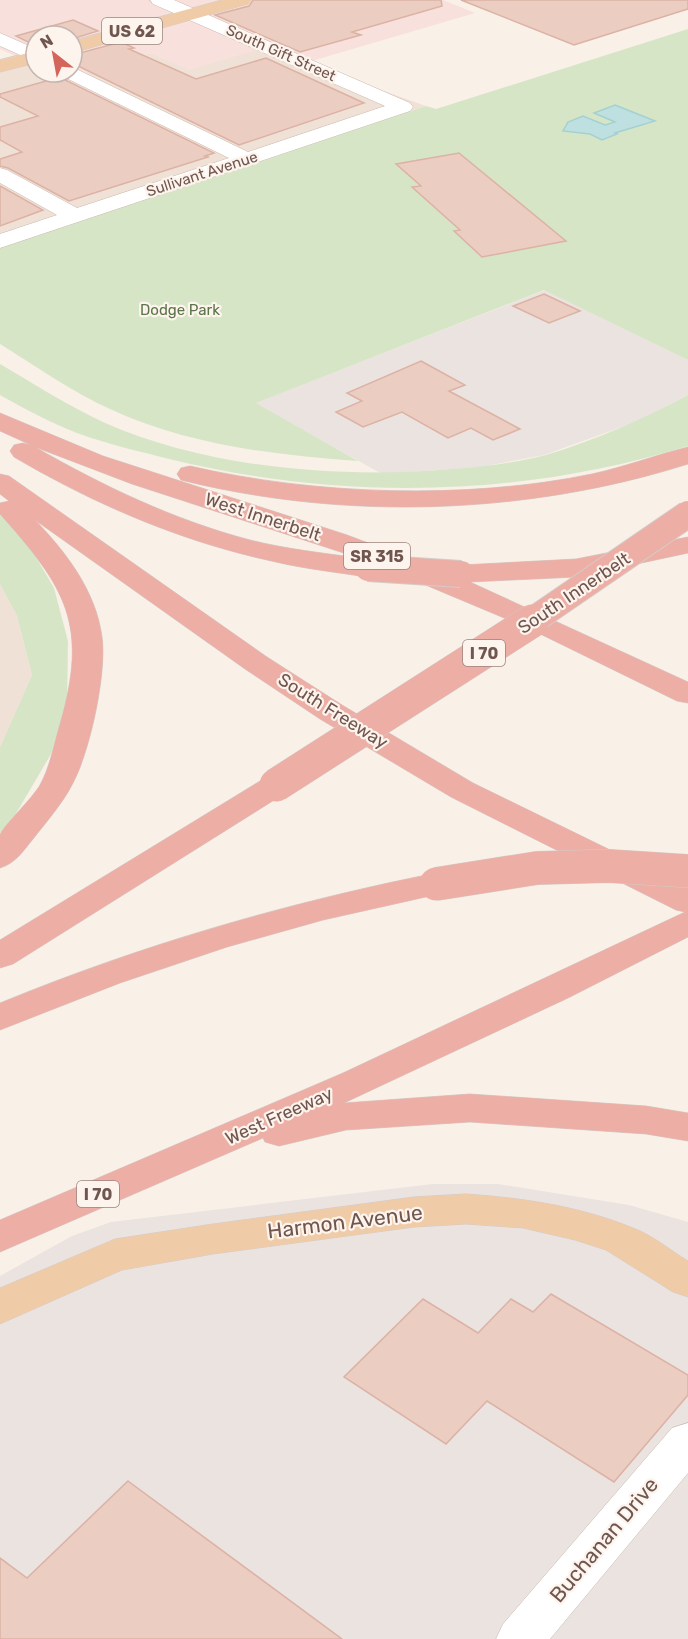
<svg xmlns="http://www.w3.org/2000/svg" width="688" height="1639" font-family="Rubik,sans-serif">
<rect width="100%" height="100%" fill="#f9f0e7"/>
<path fill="#f0e1d6" d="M266,47L305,63L426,106L0,248V66L36,57V72H55L63,79L151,53L189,69Z
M0,584L17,616L32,675L0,747Z"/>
<path fill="#f8e0dc" d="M0,0H443L475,13L305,63L266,47L189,70L151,53L63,79L49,72H72V36H36V66L0,49Z"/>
<path fill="#eae3e0" d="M545,290L688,360V395L641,420L544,455L481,467L382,474L255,403Z
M433,1184H498L629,1205L688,1222V1639H0V1276L72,1236L111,1222Z"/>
<path fill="#d7e5c7" d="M688,29V360L544,290L256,403L358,461C273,455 188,445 110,409C74,393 34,365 0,344V248L426,106L436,109Z
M0,364C34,384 67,405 103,422C205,468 341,479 451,469C482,467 515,463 546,455C595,440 642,420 688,395V446C519,498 341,501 169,459C138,451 107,444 77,433C51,423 25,409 0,395Z
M0,512L29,545L54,588L68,641L67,706L51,754L14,817L0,833V747L32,675L17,616L0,584Z"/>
<path fill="#bee0e0" stroke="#a5d0d1" stroke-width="1.5" d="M615,105L655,121L615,133L617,134L602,140L590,134L563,131L568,122L583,116L605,125L615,122L594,113Z"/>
<path fill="#ebcdc2" stroke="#dcb2a4" stroke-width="1.5" d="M253,0H441L442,6L352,32L361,35L300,52L215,15L249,6Z
M461,0H688V9L574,45Z
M73,20L98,31L72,39V36H36V46L16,36Z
M121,42L134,48L129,49L196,79L266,58L364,103L239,145L72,63V55Z
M60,77L61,78L214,153L205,156L208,157L69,201L8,168L0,166V159L22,152L0,140V127L38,116L0,97V94Z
M459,153L566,241L482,257L454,231L460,230L412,187L421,186L396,164Z
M0,186L43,210L0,226Z
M544,294L580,311L549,323L513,306Z
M421,361L465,385L449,391L520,429L493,440L471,428L448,438L402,412L363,427L336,412L362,401L347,393Z
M551,1294L688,1375V1395L614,1482L487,1401L446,1444L344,1377L423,1299L478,1333L511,1299L533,1312Z
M128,1481L342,1639H0V1558L27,1578Z"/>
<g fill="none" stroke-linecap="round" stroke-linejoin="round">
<g stroke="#cab7ae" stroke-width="1">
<path id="minor" d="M150,0H174L410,103L413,107L410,111L0,248V234L57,215L0,183V168L7,170L77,208L229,158L62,76L59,72H72V67L248,152L385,106L153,4Z
M0,33L36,49V62L0,46Z
M688,1423V1473L550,1639H496L503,1624L672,1428Z"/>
</g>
<g stroke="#d4ccca" stroke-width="1">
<path id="major" d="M222,0H251L248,4L72,53V41Z
M36,51V63L0,72V60Z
M466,1194C523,1198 579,1206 633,1228C652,1235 670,1250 688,1261V1297L673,1292L606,1250L575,1240L523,1228L466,1224L414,1227L213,1254L122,1270L0,1324V1288L115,1239L213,1224L414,1197Z"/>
</g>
<g stroke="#d4ccca" stroke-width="1">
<path id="highway" d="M0,413L103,456L347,535L448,573L451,568L461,565L576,559L688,537V553L576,577L470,582L688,682V703L677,701L528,628L378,565L380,568L376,574L366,577C336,572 305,569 276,562C182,542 96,505 14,457L10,451L14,445L23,443L31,445L0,431ZM35,447L132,484L359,558C323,553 286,549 250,540C174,520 103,486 35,447Z
M688,447V464C527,515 345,521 181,480L177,474L181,468L190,466C314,495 467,500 592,474C624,467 656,455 688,447Z
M0,474L9,476L267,657L342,705L473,783L688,888V937L568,998L344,1103L470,1094L646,1106L688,1113V1141L646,1134L470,1122L346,1130L279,1146L265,1142L263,1138L0,1252V1220L343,1073L685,912L676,910L451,797L320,719L245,669L35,520C66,552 96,591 102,637C107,673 90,751 73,783C63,803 47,821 33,839C23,851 16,863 0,868C0,859 0,844 0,835C3,826 32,799 40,785C50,767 54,744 60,724C89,624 66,588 0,514V503L9,501L0,494Z
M276,775L287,778L292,785L287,792L13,964L0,968V940L265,778Z
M436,873L448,876L453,884L448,892L323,920L227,947L120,983L0,1030V1003C141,945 286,903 436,873Z"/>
</g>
<use href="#minor" fill="#fff" fill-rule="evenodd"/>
<use href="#major" fill="#f0cba7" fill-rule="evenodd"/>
<use href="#highway" fill="#ecaea5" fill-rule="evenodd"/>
<g stroke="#d4ccca" stroke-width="28" stroke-linecap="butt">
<path id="highway-bridge-far1" d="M368,568L461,574
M529,623L688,514"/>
</g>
<g stroke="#d4ccca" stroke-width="34" stroke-linecap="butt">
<path id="highway-bridge" d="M276,785L532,621
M436,884L537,868L609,866L688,871"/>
</g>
<use href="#highway-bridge-far1" stroke="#ecaea5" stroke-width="26"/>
<use href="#highway-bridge" stroke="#ecaea5" stroke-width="33"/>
</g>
<g text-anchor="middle" stroke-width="4.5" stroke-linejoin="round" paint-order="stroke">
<g font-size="15" fill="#70564f" stroke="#fdf4ed">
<text transform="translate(281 53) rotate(24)" y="5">South Gift Street</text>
<text transform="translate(202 174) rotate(-18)" y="5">Sullivant Avenue</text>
</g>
<g font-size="15" fill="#5b7448" stroke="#fdf4ed">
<text x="180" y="315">Dodge Park</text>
</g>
<g fill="#fdf4ed" stroke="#9a857e" stroke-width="1.5">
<rect x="102" y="18" width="60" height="26" rx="4.5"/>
<rect x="344" y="543" width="66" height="26" rx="4.5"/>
<rect x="463" y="640" width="42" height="26" rx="4.5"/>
<rect x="77" y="1181" width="42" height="26" rx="4.5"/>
</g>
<g font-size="16" font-weight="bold" fill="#70564f">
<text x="132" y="37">US 62</text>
<text x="377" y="562">SR 315</text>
<text x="484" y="659">I 70</text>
<text x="98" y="1200">I 70</text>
</g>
<g font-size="18" fill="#70564f" stroke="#fdf4ed">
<text transform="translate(263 517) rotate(18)" y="6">West Innerbelt</text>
<text transform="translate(574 593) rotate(-34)" y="6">South Innerbelt</text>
<text transform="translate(333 711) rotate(32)" y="6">South Freeway</text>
<text transform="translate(279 1116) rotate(-24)" y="6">West Freeway</text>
</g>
<g font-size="21" fill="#70564f" stroke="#fdf4ed">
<text transform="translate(345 1222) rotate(-7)" y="7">Harmon Avenue</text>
<text transform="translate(604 1540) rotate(-50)" y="7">Buchanan Drive</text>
</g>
</g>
<g transform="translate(54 54) rotate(329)"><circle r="28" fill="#fdf4ed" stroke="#c5b5ae" stroke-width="1.5"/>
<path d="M0-4.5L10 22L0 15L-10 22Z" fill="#d4655b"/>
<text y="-9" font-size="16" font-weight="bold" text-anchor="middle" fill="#70564f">N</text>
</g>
</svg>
